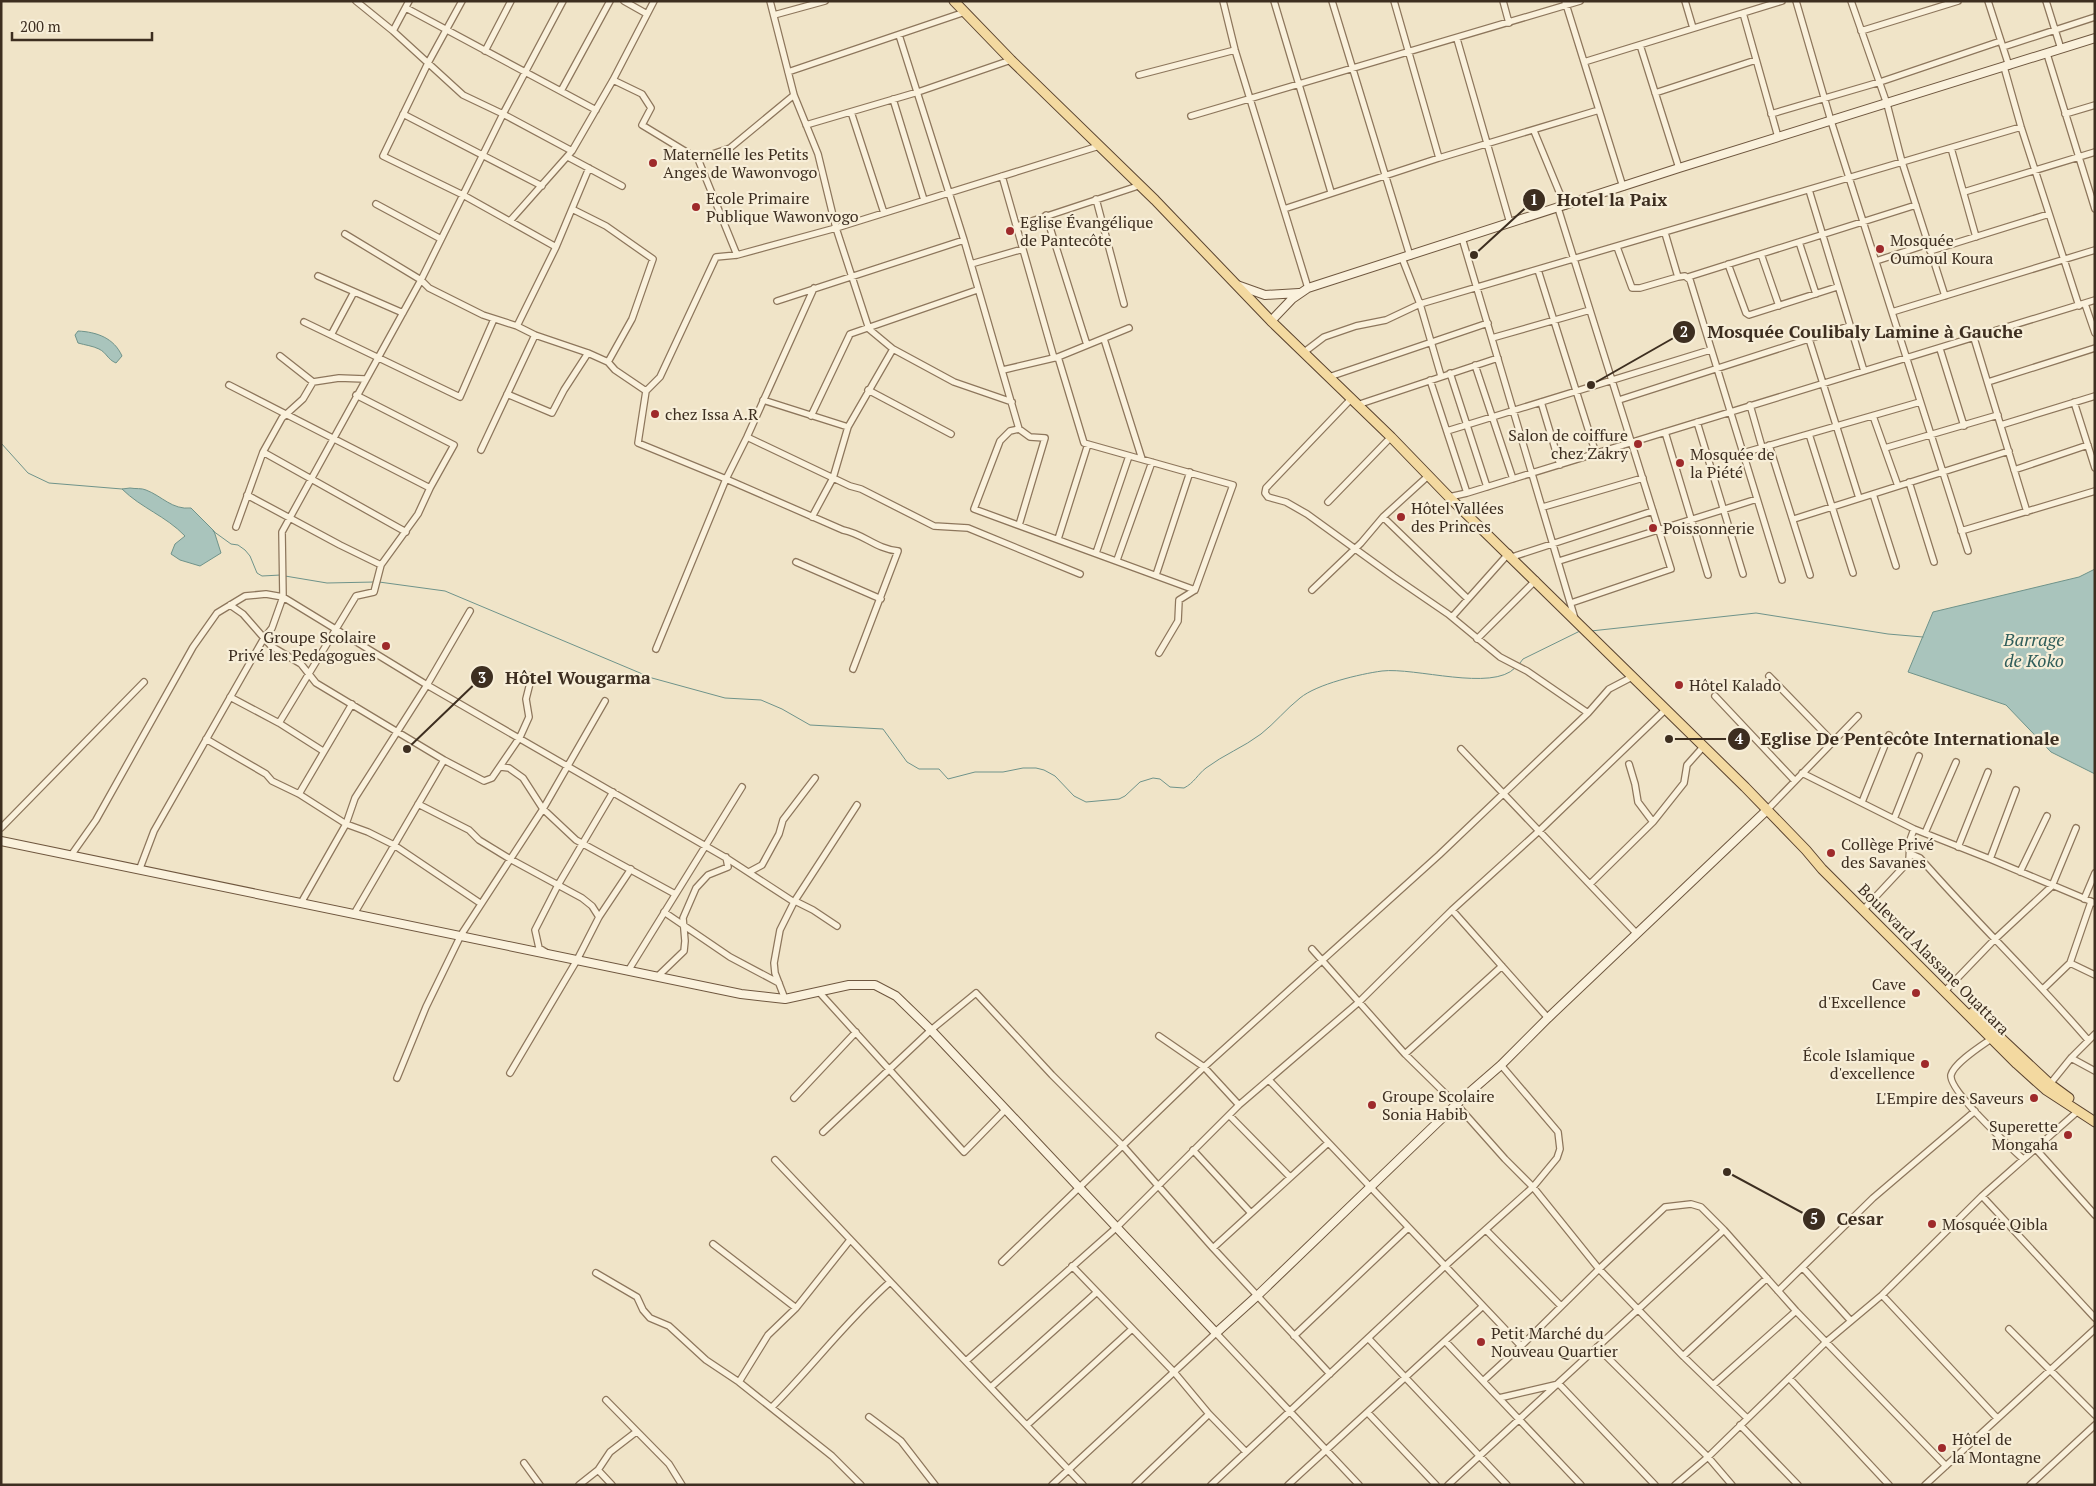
<svg xmlns="http://www.w3.org/2000/svg" width="2096" height="1486" font-family="'PT Serif',serif">
<rect width="100%" height="100%" fill="#f0e4c8"/>
<path fill="#a9c4bc" stroke="#6f938a" d="M78,331C97,332 114,338 122,356L116,363C107,359 107,353 99,349C93,346 85,345 78,343L75,335Z
M130,488C135,489 142,488 146,490C162,496 172,510 191,508L214,531L221,553L200,566L180,560L171,554L175,544L185,536C166,516 141,508 122,489Z
M2095,569V774L2051,752L2006,705L1908,672L1933,612L2079,577Z"/>
<g fill="none" stroke-linecap="round" stroke-linejoin="round">
<path stroke="#6f938a" stroke-width="1" d="M1,443L28,473L49,483L122,489
M213,531L231,544L238,545L245,550L250,556L257,573L262,576L281,575
M285,576L327,583L375,582
M379,582L445,591L652,678L725,698L761,700L782,709L810,725L883,729L907,762L919,769H939L948,779L975,772H1003L1023,768H1036L1044,770L1055,776L1074,796L1086,802L1119,799L1125,796L1140,782L1153,778L1160,779L1170,787L1184,788C1194,783 1198,774 1206,768C1223,755 1244,747 1261,734C1275,723 1286,709 1300,698C1317,684 1360,674 1382,671C1415,667 1492,692 1515,668
M1591,631L1756,613L1888,634L1923,637
M1520,663L1523,659L1580,631"/>
<g stroke="#8d765c" stroke-width="8">
<path id="street" d="M356,1L393,31L463,95L503,114L572,151
M462,1L428,63L383,156L463,195L556,247
M624,1L647,14
M770,1L794,95L818,154L836,228L869,329L893,349L954,382L1012,402
M1223,1L1235,50L1308,288
M1274,1L1331,192
M1332,1L1410,256
M1394,1L1439,158
M1503,1L1509,23
M1565,1L1623,187
M1685,1L1693,28
M1796,1L1831,121L1968,551
M1851,1L1887,104L1902,162L1945,296
M1988,1L2009,66
M2046,1L2061,49
M406,8L596,110
M1743,13L1778,137
M774,15L825,1
M393,31L409,1
M1861,31L1958,1
M899,35L964,240L1019,429L1030,437L1045,438L1019,525
M1457,39L1510,223
M1640,45L1679,168
M2003,47L2095,17
M485,51L511,1
M2047,54L2095,209
M1584,62L1782,1
M2004,67L2021,127L2079,306
M788,72L965,12
M1139,75L1235,50
M613,80L642,94L651,108L642,125L698,159L730,148L794,95
M561,91L610,1
M1655,93L1756,60
M893,99L924,200
M851,112L884,213
M403,114L542,186
M1771,114L1880,82L2001,41
M2065,114L2095,105
M1191,116L1580,1
M806,125L918,92L1011,60
M1534,131L1565,206
M1951,148L1976,237
M568,157L622,186
M698,159L737,255
M1002,176L1054,358
M1809,190L1864,371
M1964,192L2095,152
M1096,199L1124,304
M376,204L441,239
M1558,208L1671,569L1571,603
M572,209L606,226L653,259L632,319L608,362
M1284,209L1439,158L1599,110
M1046,215L1087,345
M510,221L572,151L613,80L654,1
M1017,226L1138,186
M1665,233L1678,277L1685,276L1690,280L1782,580
M345,234L421,280L429,288L483,315L517,326L535,335L588,353L608,362L615,370L646,391
M1462,238L1575,619
M1799,242L1816,294
M1617,247L1632,288H1640L1678,277
M1930,251L2049,214
M1761,254L1779,306
M1402,258L1420,304L1441,376
M1876,261L1928,244
M971,264L1023,249
M1728,264L1746,313L1749,315L1837,287
M1538,270L1596,454
M318,276L403,313
M1688,277L1916,205
M814,288L747,437L726,479L843,530C864,534 876,549 898,551L853,669
M777,301L964,240
M2085,304L2095,333
M1892,312L2095,250
M304,322L460,397L494,319
M517,326L556,247L589,168
M331,335L354,292
M1492,338L1590,310
M1974,338L2027,512
M1104,339L1142,459
M1809,339L1859,498
M1940,349L1964,426
M1303,353L1324,337L1356,326L1386,320L1420,304L2021,127
M280,356L313,382L339,378L365,379
M1058,357L1084,443L1233,485L1195,590L1179,600L1178,621L1159,653
M1475,365L1513,479
M1003,370L1058,357L1129,328
M1450,373L1487,487
M1329,377L1488,323
M1430,380L1467,493
M1988,382L2095,348
M229,385L430,488
M868,390L951,434
M507,394L552,413L564,390L588,353
M1351,399L1266,488L1265,493L1268,497L1286,502L1307,514L1394,577L1448,614L1500,657L1527,671L1588,713
M763,400L848,427
M1619,400L1849,326
M1541,402L1560,465
M2074,402L2095,468
M1357,405L1498,358
M1750,405L1762,447
M811,416L850,334L977,290
M1873,416L1898,486
M1697,422L1743,574
M2001,425L2095,396
M1019,429L1010,431L1000,441L974,509L1195,590
M1447,431L1710,350
M1665,432L1708,575
M1809,434L1853,573
M747,437L850,486L861,489L934,526L968,528L1080,574
M1769,445L1810,575
M1885,448L1998,415
M481,450L535,335
M263,452L406,532
M1743,453L1920,402
M2014,470L2088,445
M1909,482L1934,562
M1873,494L1896,566
M247,495L340,545L381,565
M1449,497L1467,493L2095,300
M1328,502L1391,437
M1543,507L1643,478
M812,517L833,478L848,427L893,349
M1383,517L1468,599
M1794,519L2009,451
M236,527L263,452L282,418L303,399L313,382
M1961,531L2095,491
M1058,539L1088,444
M1096,553L1129,456
M1512,557L1653,511
M1117,560L1152,462
M1559,561L1757,499
M796,562L881,599
M1156,575L1190,472
M1312,590L1361,543L1383,517L1428,476
M230,605L243,614L271,646L301,664L316,683L444,760L484,781L492,778L520,737L529,717L526,699L532,675
M1452,617L1509,553
M1477,639L1536,580
M656,649L726,479L638,443L646,391L660,377L716,257L737,255L836,228L1099,146
M1769,676L1833,742
M1715,696L1795,781
M230,697L279,723
M206,739L266,774L272,781L299,794L346,824L368,832L394,845L480,903
M1461,749L1637,934
M323,751L279,723L356,596L374,592L381,565L418,514L430,488L454,445L356,395
M1629,764L1635,784L1638,802L1653,822
M501,767L509,768L523,778L543,809L576,840L675,894
M1802,773L1914,829L1990,859L2095,903
M299,794L352,704
M1862,802L1889,735
M418,804L469,830L479,840L510,859L582,898L592,906L599,917
M1766,811L1858,716
M1894,819L1919,756
M1,828L144,682
M1925,833L1956,762
M1958,847L1988,772
M72,854L96,820L193,647L217,613L245,596L266,594L283,597L427,685L728,859L794,902
M1911,854L1920,858C1974,920 2034,977 2088,1040
M1990,859L2016,790
M140,868L154,831L264,638L272,628L283,597L282,532L421,280L503,114L563,1
M749,872L762,865L779,834L783,820L815,778
M2020,872L2047,816
M1590,884L1653,822L1684,783L1687,765L1703,747
M2084,899L2095,873
M795,901L813,910L837,926
M301,903L346,824L355,798L427,685L470,611
M1866,907L1909,861L1910,840L1914,829
M1452,910L1548,1018
M664,912L730,957L779,983
M354,914L444,760
M1312,949L1405,1054L1457,1105L1505,1159L1533,1187L1599,1269L1683,1356L1747,1418
M547,953L539,948L535,930L558,885L613,792
M2070,963L2095,975
M628,971L742,787
M657,977L684,951L685,941L683,918L696,888L708,875L728,867L726,857
M2043,989L2070,963L2091,902
M1945,991L1994,940L2052,886L2076,828
M819,992L964,1152L1006,1109
M785,999L775,973L774,963L780,930L794,902L857,805
M1159,1036L1204,1067L1239,1105
M1991,1039C1981,1046 1954,1063 1951,1075C1948,1090 2010,1147 2023,1159
M1405,1054L1502,966
M2071,1058L2095,1071
M510,1073L577,960L599,917L631,869
M397,1078L426,1007L461,935L543,809L605,701
M1269,1080L1521,1346
M2050,1084L2071,1058L2095,1034
M794,1098L856,1032
M1229,1115L1290,1177
M823,1132L931,1030L976,993L1052,1075L1123,1146L1213,1248L1330,1374
M2035,1148L2095,1215
M1193,1150L1251,1213
M775,1160L1083,1485
M1982,1196L2095,1318
M1486,1230L1561,1306
M713,1244L796,1308
M1213,1248L1328,1143
M1002,1262L1204,1067L1439,855L1588,713L1609,689L1632,677
M1072,1266L1174,1372L1209,1414L1246,1452
M1803,1268L1851,1321
M596,1273L637,1297L643,1310L650,1318L669,1326L706,1360L739,1382L832,1456L861,1485
M1778,1291L1873,1198L1975,1111
M1882,1295L1997,1418
M2009,1329L2095,1415
M1294,1336L1408,1228
M1368,1338L1507,1485
M1445,1341L1581,1485
M1597,1347L1708,1457L1732,1485
M1683,1356L1767,1278
M966,1361L1117,1227L1239,1105L1359,1002L1452,910L1539,831L1665,710
M1789,1378L1889,1485
M1483,1381L1521,1346L1599,1269L1665,1207L1691,1204L1701,1207L1724,1230L1796,1311L1946,1466
M739,1382L768,1335L796,1308L850,1240
M1713,1385L1796,1311
M991,1387L1097,1292
M1499,1398L1559,1384L1655,1485
M606,1400L669,1464L682,1485
M772,1407C812,1367 847,1320 890,1282
M1368,1413L1436,1485
M869,1417L901,1441L935,1485
M1027,1425L1132,1329
M1740,1425L1798,1485
M524,1463L540,1485
M598,1470L612,1485
M579,1485L598,1470L610,1452L636,1432
M1052,1485L1216,1333L1359,1485
M1135,1485L1209,1414
M1211,1485L1445,1266L1533,1187L1557,1158L1560,1149L1558,1132L1501,1065
M1288,1485L1483,1306
M1448,1485L1724,1230
M1675,1485L1708,1457L1826,1342L1882,1295L1982,1196L2078,1111
M1925,1485L2095,1329
M2030,1485L2095,1425"/>
</g>
<g stroke="#6f573f" stroke-width="10">
<path id="secondary" d="M1237,285L1265,295L1299,293
M1271,321L1292,299L1308,288L1679,168L2095,38
M1,841L741,994L785,999L849,985H875L896,996L931,1030L1216,1333L1257,1296L1463,1098L1501,1065L1548,1018L1766,811"/>
</g>
<g stroke="#5b4430" stroke-width="11">
<path id="primary" d="M954,1L1011,60L1155,200L1271,321L1391,437L1449,497L1745,787L1806,850L1822,869L2017,1064L2046,1090L2095,1122
M1973,1012L2050,1084L2069,1098"/>
</g>
<use href="#street" stroke="#faf1dc" stroke-width="5.5"/>
<use href="#secondary" stroke="#faf1dc" stroke-width="8"/>
<use href="#primary" stroke="#f3d9a0" stroke-width="9"/>
</g>
<g fill="#9e2a2b" stroke="#f7eed8" stroke-width="2">
<circle cx="653" cy="163" r="5"/>
<circle cx="696" cy="207" r="5"/>
<circle cx="1010" cy="231" r="5"/>
<circle cx="1880" cy="249" r="5"/>
<circle cx="655" cy="414" r="5"/>
<circle cx="1638" cy="444" r="5"/>
<circle cx="1680" cy="463" r="5"/>
<circle cx="1401" cy="517" r="5"/>
<circle cx="1653" cy="528" r="5"/>
<circle cx="386" cy="646" r="5"/>
<circle cx="1679" cy="685" r="5"/>
<circle cx="1831" cy="853" r="5"/>
<circle cx="1916" cy="993" r="5"/>
<circle cx="1925" cy="1064" r="5"/>
<circle cx="2034" cy="1098" r="5"/>
<circle cx="1372" cy="1105" r="5"/>
<circle cx="2068" cy="1135" r="5"/>
<circle cx="1932" cy="1224" r="5"/>
<circle cx="1481" cy="1342" r="5"/>
<circle cx="1942" cy="1448" r="5"/>
</g>
<g text-anchor="middle" stroke-width="4.5" stroke-linejoin="round" paint-order="stroke">
<g font-size="16" fill="#3d2e20" stroke="#f7eed8" text-anchor="start">
<text x="663" y="160">Maternelle les Petits<tspan x="663" dy="18">Anges de Wawonvogo</tspan></text>
<text x="706" y="204">Ecole Primaire<tspan x="706" dy="18">Publique Wawonvogo</tspan></text>
<text x="1020" y="228">Eglise Évangélique<tspan x="1020" dy="18">de Pantecôte</tspan></text>
<text x="1890" y="246">Mosquée<tspan x="1890" dy="18">Oumoul Koura</tspan></text>
<text x="665" y="420">chez Issa A.R</text>
<text x="1628" y="441" text-anchor="end">Salon de coiffure<tspan x="1628" dy="18">chez Zakry</tspan></text>
<text x="1690" y="460">Mosquée de<tspan x="1690" dy="18">la Piété</tspan></text>
<text x="1411" y="514">Hôtel Vallées<tspan x="1411" dy="18">des Princes</tspan></text>
<text x="1663" y="534">Poissonnerie</text>
<text x="376" y="643" text-anchor="end">Groupe Scolaire<tspan x="376" dy="18">Privé les Pedagogues</tspan></text>
<text x="1689" y="691">Hôtel Kalado</text>
<text x="1841" y="850">Collège Privé<tspan x="1841" dy="18">des Savanes</tspan></text>
<text x="1906" y="990" text-anchor="end">Cave<tspan x="1906" dy="18">d'Excellence</tspan></text>
<text x="1915" y="1061" text-anchor="end">École Islamique<tspan x="1915" dy="18">d'excellence</tspan></text>
<text x="1382" y="1102">Groupe Scolaire<tspan x="1382" dy="18">Sonia Habib</tspan></text>
<text x="2024" y="1104" text-anchor="end">L'Empire des Saveurs</text>
<text x="2058" y="1132" text-anchor="end">Superette<tspan x="2058" dy="18">Mongaha</tspan></text>
<text x="1942" y="1230">Mosquée Qibla</text>
<text x="1491" y="1339">Petit Marché du<tspan x="1491" dy="18">Nouveau Quartier</tspan></text>
<text x="1952" y="1445">Hôtel de<tspan x="1952" dy="18">la Montagne</tspan></text>
</g>
<g font-size="16" fill="#3d2e20" stroke="#f7eed8">
<text transform="translate(1934 959) rotate(45)" y="6">Boulevard Alassane Ouattara</text>
</g>
<g font-size="18" font-style="italic" fill="#2f5d5a" stroke="#f7eed8">
<text x="2034" y="646">Barrage<tspan x="2034" dy="21">de Koko</tspan></text>
</g>
</g>
<path fill="none" stroke="#3d2e20" stroke-width="2" d="M1474 255L1534 200M1591 385L1684 332M407 749L482 677M1669 739L1739 739M1727 1172L1814 1219"/>
<g fill="#3d2e20" stroke="#f7eed8" stroke-width="2">
<circle cx="1474" cy="255" r="5"/>
<circle cx="1591" cy="385" r="5"/>
<circle cx="407" cy="749" r="5"/>
<circle cx="1669" cy="739" r="5"/>
<circle cx="1727" cy="1172" r="5"/>
<circle cx="1534" cy="200" r="12"/>
<circle cx="1684" cy="332" r="12"/>
<circle cx="482" cy="677" r="12"/>
<circle cx="1739" cy="739" r="12"/>
<circle cx="1814" cy="1219" r="12"/>
</g>
<g font-size="15" text-anchor="middle" font-weight="bold" fill="#fff">
<text x="1534" y="205">1</text>
<text x="1684" y="337">2</text>
<text x="482" y="683">3</text>
<text x="1739" y="744">4</text>
<text x="1814" y="1224">5</text>
</g>
<g font-size="18" text-anchor="middle" font-weight="bold" fill="#3d2e20" stroke="#f7eed8" stroke-width="4.5" stroke-linejoin="round" paint-order="stroke">
<text x="1612" y="206">Hotel la Paix</text>
<text x="1865" y="338">Mosquée Coulibaly Lamine à Gauche</text>
<text x="578" y="684">Hôtel Wougarma</text>
<text x="1910" y="745">Eglise De Pentecôte Internationale</text>
<text x="1860" y="1225">Cesar</text>
</g>
<rect width="2096" height="1486" fill="none" stroke="#3d2e20" stroke-width="5"/>
<path d="M12 32v8h140v-8" fill="none" stroke="#3d2e20" stroke-width="2.5"/>
<text x="20" y="32" font-size="15" fill="#3d2e20" stroke="#f7eed8" stroke-width="4" paint-order="stroke">200 m</text>
</svg>
